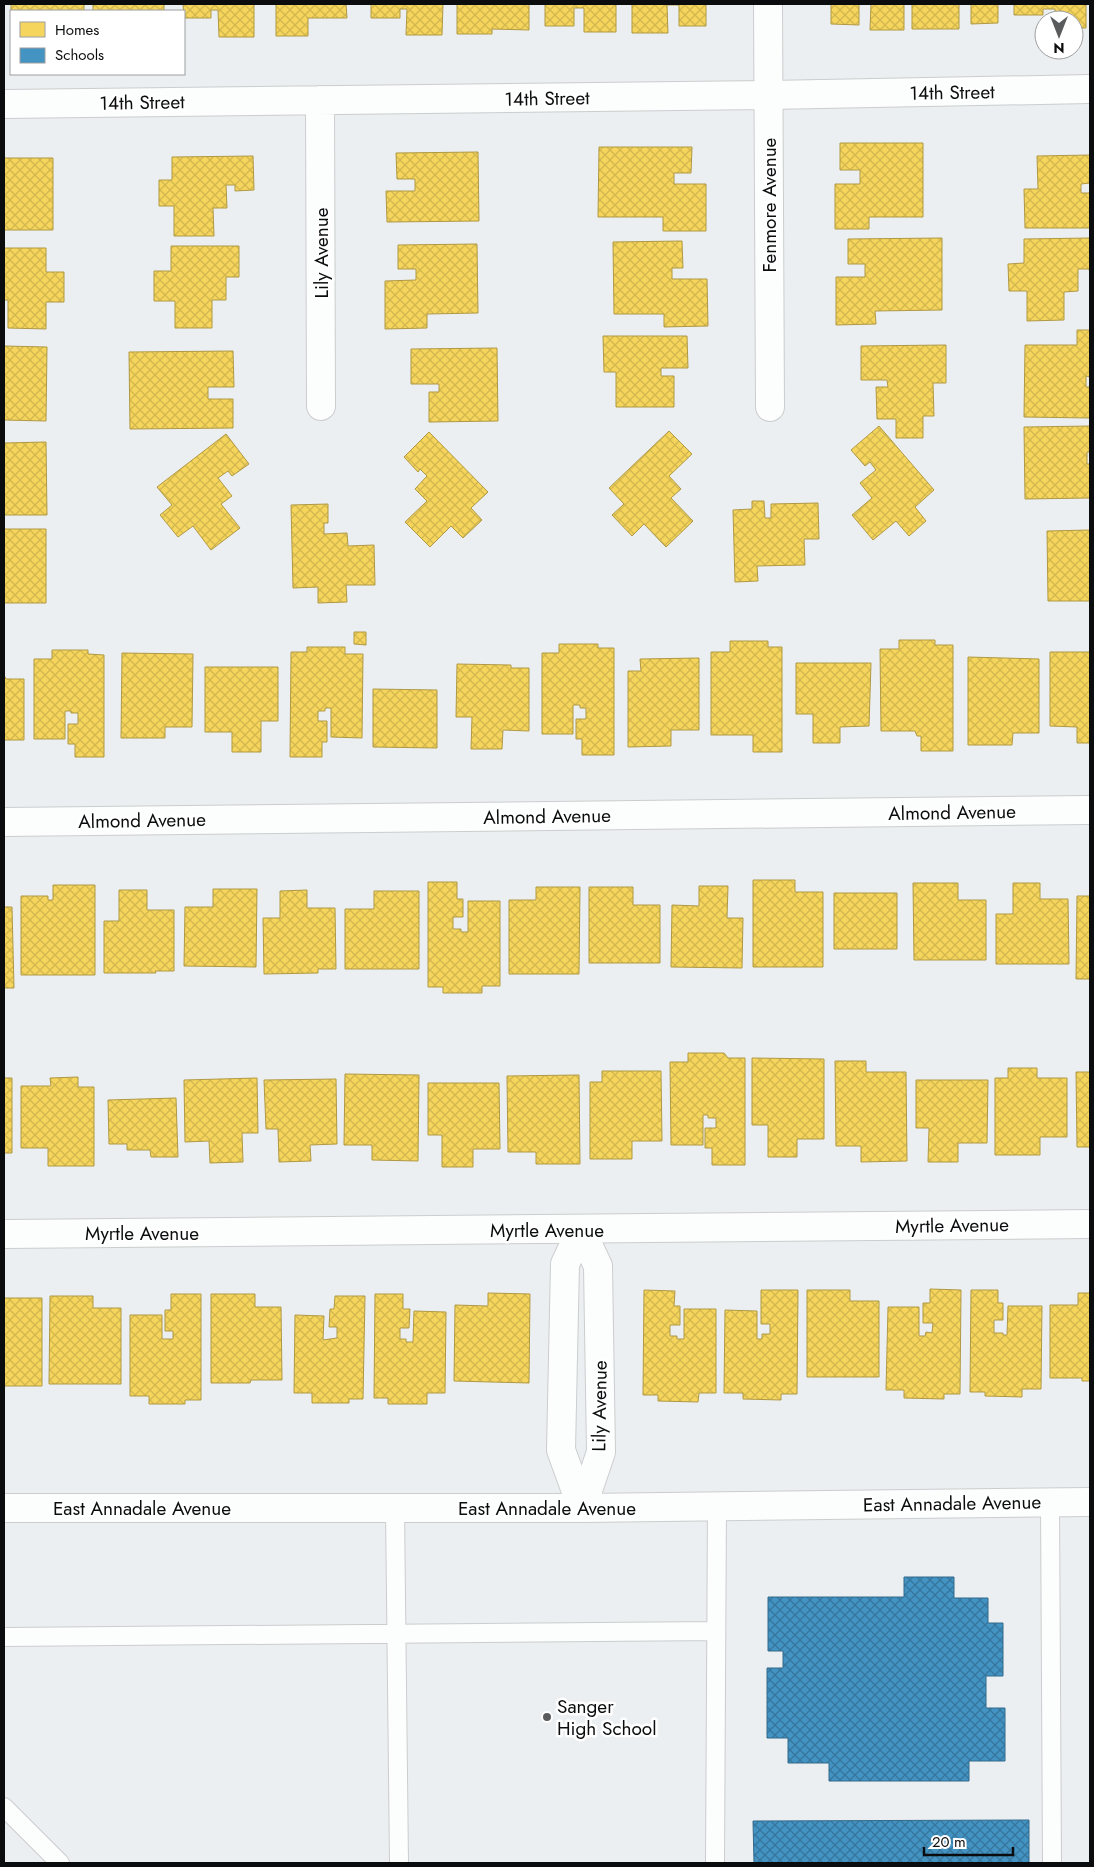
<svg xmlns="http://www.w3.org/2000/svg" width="1094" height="1867" font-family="Jost,sans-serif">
<defs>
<pattern id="homes-cross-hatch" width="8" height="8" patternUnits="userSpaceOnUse" patternTransform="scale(1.25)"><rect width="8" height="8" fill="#f6d55c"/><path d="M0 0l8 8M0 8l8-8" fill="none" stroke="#d2b64f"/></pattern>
<pattern id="schools-cross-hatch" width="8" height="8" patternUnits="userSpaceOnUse" patternTransform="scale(1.25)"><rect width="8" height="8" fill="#4393c3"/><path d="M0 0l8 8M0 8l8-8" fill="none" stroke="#36769d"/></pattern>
</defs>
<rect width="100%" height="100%" fill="#eceff1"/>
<path fill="url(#homes-cross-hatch)" stroke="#b09944" d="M11,4H84V11H11Z
M93,4H164V11H93Z
M183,4H254V37H219L218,10H211V18H184Z
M276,4H346L347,18H308V36H276Z
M371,4H443L442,35H406L407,9H400V18H371Z
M457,4H529V30L492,29V34H457Z
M545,4H616V32H584V8H574V26H545Z
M632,4H706V26H679V5H667L668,33H632Z
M831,4H904V30H870L871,4H859V25L831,24Z
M912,4H959V29H912Z
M971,4H998V23L971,24Z
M1014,4H1086V28H1074V20H1055V9H1043V15H1014Z
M840,143H923V217H869V229H835V184H860V170H840Z
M599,147H692L691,173H674V184H706V231H663V217H598Z
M478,152L479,221L387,222L386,191H415V179H397L396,153Z
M1090,155V183L1081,184V193H1090V228H1025L1024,189H1038L1037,156Z
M253,156L254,190L235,191V185H226L227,208H213L214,236H174V206H159V180H172V157Z
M4,158H53V230H4Z
M942,238V310L875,311L876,324L836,325V277H865V264H848V239Z
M1090,238V274L1089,269H1078V291L1064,292V320L1027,321V291H1009L1008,264L1024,263V239Z
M682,241L683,268H672V279H707L708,326L664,327V314H614L613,242Z
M477,244L478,313L427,314V328L385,329V281L416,280V269H398V245Z
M171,246H239V277H226V300H212V328H175V301H154V271H171Z
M4,248H46V272H64V302H46V329L8,328V300H4Z
M1077,330H1090V377L1086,376V387H1090V418L1024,417L1025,345H1077Z
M603,336H687L688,368H661V376H674V407H616V372H604Z
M946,345V383H933L934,416H923V438H896V419H877L876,387H888L887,380H861V346Z
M4,346L47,347L46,421L4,420Z
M497,348L498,421L429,422V392H439V384H411V349Z
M233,351L234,387H208V399H233V428L130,429L129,352Z
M879,426L934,490L915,507L926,521L909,536L896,521L873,540L852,515L872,498L860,483L876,470L870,462L865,466L851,450Z
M1090,426V452H1087V464H1090V498L1025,499L1024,427Z
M669,431L692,454L669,476L681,489L671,498L693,521L666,547L644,524L632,536L612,515L624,504L609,488Z
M429,432L488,492L471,508L482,520L463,538L451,526L430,547L405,522L427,501L415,489L427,476L420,469L418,472L404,457Z
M226,434L249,464L232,476L228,471L218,478L232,496L221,504L240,528L211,550L193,526L178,537L160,515L172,505L157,487Z
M46,442L47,515H4V443Z
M752,501H764L765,518H771V504L818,503L819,539H804L805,565L757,566L758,581L735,582L733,510L752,509Z
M328,504V523H324V534L347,533L348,546L374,545L375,585H346L347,602L318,603V587L293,588L291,505Z
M4,529H46V603H4Z
M1090,530V601H1048L1047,531Z
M354,632H366V645L354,644Z
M899,640H935V645H953V751H921V736H917L915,731H881L880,649H899Z
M730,641H768V647H782V752H753V735H711V652H730Z
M559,644H598V648H614V755H582V739H576V719H586V708H580V705H573V734H542V653H559Z
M307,647H345V654H363L362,738L331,737V708H325V711H318V721H327V742H322V757H290L291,652H307Z
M52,650H88V654L104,655V757H75V744H68V724H78V713H71V711H65V739H34V659H52Z
M1050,652H1090V743H1077V727L1050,726Z
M122,653L193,654L192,727H165V738H121Z
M968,657L1039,659V733H1013L1012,745H968Z
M699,658V730H671V746L628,747V671H641L640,659Z
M796,663H871L869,726L840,727V743H813V714H796Z
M457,664L511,665V668H529V731L503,730L502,749H471L472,717H456Z
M205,667H278V721H261V752H232V732H205Z
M4,675L6,679H24V740H4Z
M373,689L437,690V748L373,747Z
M753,880H795V892H823V967H753Z
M428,882H457V899H463V917H453V929H461V932H468V901H500V986H482V993H443V987H428Z
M913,883H958V900H986V960H914Z
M1013,883H1040V899H1068L1069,964H996V914H1013Z
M53,885H95V975H21V896H48V900H53Z
M699,886H728L727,918H743L742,968L671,967L672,905L699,906Z
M536,887H580L579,974H509V900H536Z
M589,887H633V905H660V963H589Z
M213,889H257L256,967L184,966L185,907H213Z
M119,890H147V910H174V971H155L156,973H104V921H119Z
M307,890V908H335L336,969H318V973L264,974L263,918H280V891Z
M374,891H419V969H345V909H374Z
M834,893H897V949H834Z
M1077,896H1090V979H1076Z
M4,907H12L14,988H4Z
M688,1053H724L728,1058H745V1165H712V1148H705V1128H716V1118H708V1115H703V1145H671L670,1062H688Z
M752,1058L824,1059V1139H797V1157H768V1125H752Z
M835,1061H866V1072H906L907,1161L861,1162V1146H836Z
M1008,1068H1037V1078H1067V1137H1040V1155H995V1078H1008Z
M602,1071H661L662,1141H632V1159H590V1082H602Z
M1076,1072H1090V1147H1077Z
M345,1074L419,1075L418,1161L372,1160V1145H344Z
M579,1075L580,1164H536V1152H508L507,1076Z
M78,1077V1087H94V1166H48V1148H21V1086H51L50,1078Z
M4,1078H12V1153H4Z
M257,1078L258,1133H242L243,1162L210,1163L209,1141L185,1142L184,1080Z
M336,1079L337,1144L310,1145L311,1161L279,1162L278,1129H266L264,1080Z
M916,1080H988L987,1143H958V1162H928L929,1128H916Z
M428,1083H499L500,1149H473V1167H442V1135H428Z
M176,1098L178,1157H151L150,1150H127V1144H109L108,1100Z
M930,1289L961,1290L960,1394H944V1399L904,1398V1390H886L888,1307H919V1336H925L926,1332L932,1333L933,1323H923V1303H930Z
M644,1290L675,1291L674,1306H680V1325H670V1336H677V1339H684V1309H716V1393H699L698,1402L658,1401V1395H643Z
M761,1290H798L797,1394H781V1400L743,1399V1393H724L725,1310L757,1311V1339H762V1334H770V1324H761Z
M807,1290H850V1301H879V1377H807Z
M971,1290H998V1303H1003V1320H994V1333H1003V1335H1007L1008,1306H1042L1041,1389H1022V1397L985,1396V1392H970Z
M488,1293L530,1294L529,1383L454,1381L455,1305L488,1306Z
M1078,1293H1090V1381H1082V1378H1050V1305H1078Z
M171,1294H201V1400H185V1404H149V1396H130V1315H162V1339H173V1331H165V1310H171Z
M211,1294H255V1307H281L282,1380H251L250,1383H211Z
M375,1294H403V1309H410L409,1328H400V1339H406V1342H413L414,1311L446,1312L445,1393H427V1404H388V1398H374Z
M50,1296H93V1308H121V1384H49Z
M335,1296H365L363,1399H349V1403H312V1393H294L295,1315L324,1316L323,1340L337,1338V1327H329L330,1309H334Z
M4,1298H42V1386H4Z"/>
<path fill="url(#schools-cross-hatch)" stroke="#326a8c" d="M904,1577H954V1598H988V1623H1003V1676H986V1708H1005V1761H969V1781H829V1763H788V1738H767V1668H783V1651H768V1597H904Z
M1029,1820V1863H754L753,1821Z"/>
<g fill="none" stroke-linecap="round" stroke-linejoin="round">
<g stroke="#cbcdce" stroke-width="20">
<path id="service" d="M1050,1502L1052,1863
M395,1508L399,1863
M4,1637L715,1631
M4,1807L60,1863
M715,1863L717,1506"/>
</g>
<g stroke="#cbcdce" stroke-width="30">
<path id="minor" d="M768,4L770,407
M320,100L321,406
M4,104L769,95L1090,89
M4,822L1090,810
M581,1230L565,1264L561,1450L582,1508
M581,1230L598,1266L601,1452L582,1508
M4,1234L1090,1224
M4,1508H582L1090,1502"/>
</g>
<use href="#service" stroke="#fcfdfd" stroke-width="18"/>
<use href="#minor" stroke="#fcfdfd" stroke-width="28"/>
</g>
<circle fill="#5a5b5d" stroke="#fff" stroke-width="2" cx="547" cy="1717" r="5"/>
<g text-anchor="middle" stroke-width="5" stroke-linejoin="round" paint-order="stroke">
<g font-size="19" fill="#0b0c0d" stroke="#fff">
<text transform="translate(952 92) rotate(-1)" y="7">14th Street</text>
<text transform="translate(547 98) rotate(-1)" y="7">14th Street</text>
<text transform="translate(142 102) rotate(-1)" y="7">14th Street</text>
<text transform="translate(769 205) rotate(-90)" y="7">Fenmore Avenue</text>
<text transform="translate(321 253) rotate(-90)" y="7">Lily Avenue</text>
<text transform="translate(952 812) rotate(-1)" y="7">Almond Avenue</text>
<text transform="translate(547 816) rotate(-1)" y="7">Almond Avenue</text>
<text transform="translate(142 820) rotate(-1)" y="7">Almond Avenue</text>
<text transform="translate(952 1225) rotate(-1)" y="7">Myrtle Avenue</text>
<text x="547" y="1237">Myrtle Avenue</text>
<text x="142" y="1240">Myrtle Avenue</text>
<text transform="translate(599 1406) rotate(-89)" y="7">Lily Avenue</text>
<text transform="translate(952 1503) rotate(-1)" y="7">East Annadale Avenue</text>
<text x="142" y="1515">East Annadale Avenue</text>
<text x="547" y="1515">East Annadale Avenue</text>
</g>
<g font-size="19" fill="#0b0c0d" stroke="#fff" text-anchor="start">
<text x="557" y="1713">Sanger<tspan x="557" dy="22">High School</tspan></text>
</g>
</g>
<rect width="1094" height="1867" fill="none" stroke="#0b0c0d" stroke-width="10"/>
<rect x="10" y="10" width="175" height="65" fill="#ffffff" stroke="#9d9e9e"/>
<rect x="20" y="22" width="25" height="15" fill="#f6d55c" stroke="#9d9e9e"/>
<text x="55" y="35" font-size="15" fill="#0b0c0d">Homes</text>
<rect x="20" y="48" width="25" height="15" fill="#4393c3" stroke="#9d9e9e"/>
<text x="55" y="60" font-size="15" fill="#0b0c0d">Schools</text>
<g transform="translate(1059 35) rotate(180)"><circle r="24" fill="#ffffff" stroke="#9d9e9e"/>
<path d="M0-4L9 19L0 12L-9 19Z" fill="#5a5b5d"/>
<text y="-8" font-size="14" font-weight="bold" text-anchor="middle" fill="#0b0c0d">N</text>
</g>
<path d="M924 1847v8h89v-8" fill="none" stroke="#0b0c0d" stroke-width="2.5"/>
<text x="932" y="1847" font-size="15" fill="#0b0c0d" stroke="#ffffff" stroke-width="4" paint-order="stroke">20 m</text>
</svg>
